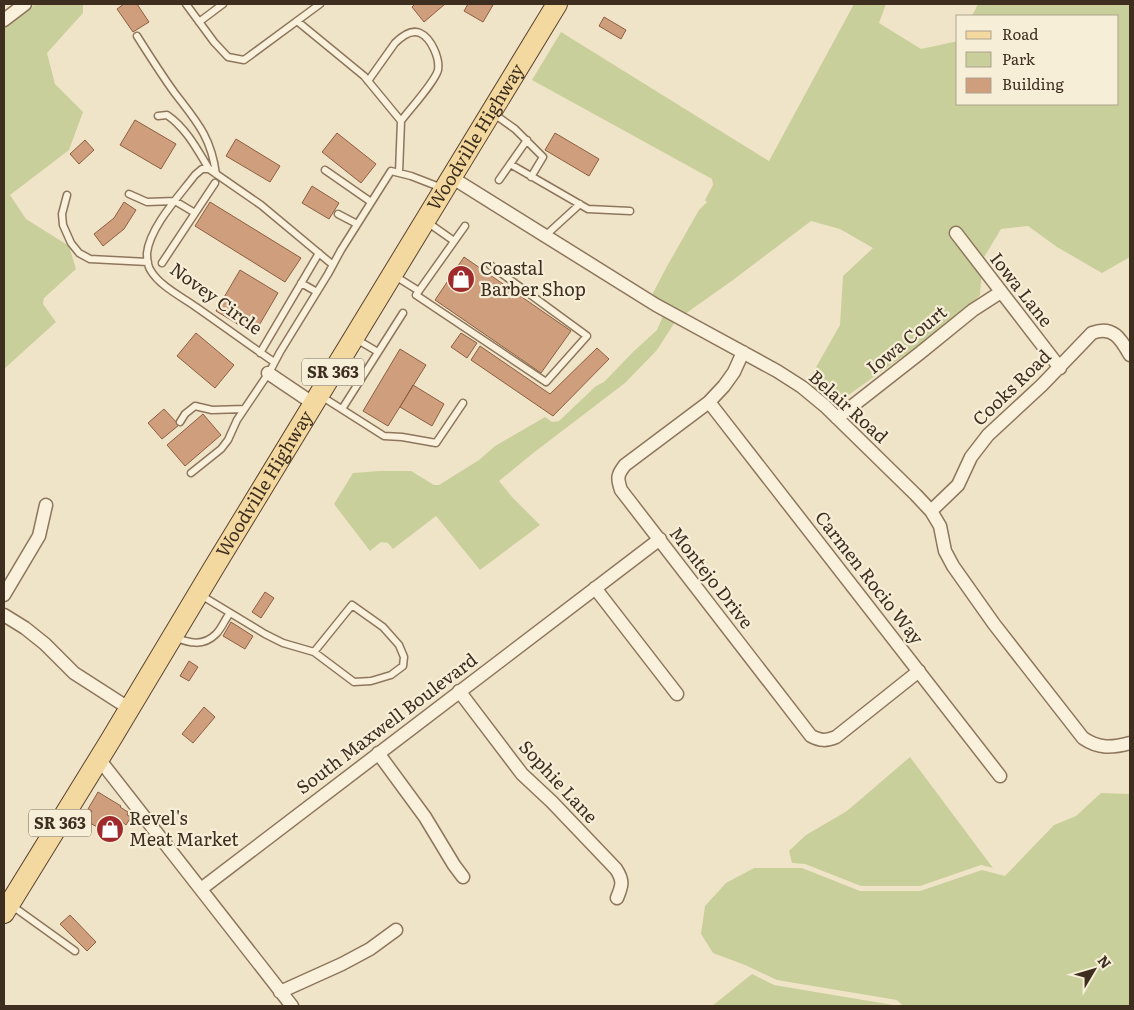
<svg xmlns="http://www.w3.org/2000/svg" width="1134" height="1010" font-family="Literata,serif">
<rect width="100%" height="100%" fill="#f0e4c8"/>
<path fill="#c9cf9b" d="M36,4H83V13L47,53L55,84L83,112L69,150L10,195L26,219L69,246L76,269L44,298L43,304L56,322L4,369V28Z
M854,4H886L879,23L921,49L958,41V104H1118V16H972L978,4H1130V257L1102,273L1057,247L1028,226L1001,229L983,259L980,295L957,318L833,406L807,383L840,325L843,276L873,248L840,229L811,221L733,280L685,314L652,295L666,268L699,210L707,202L705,200L713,185L712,179L532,80L561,32L769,161Z
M663,316L675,322L657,350L625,383L532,454L499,481L512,497L540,525L480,570L436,516L393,549L388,543L381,542L370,551L334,504L353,473L379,471H411L434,485H439L479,460L495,446L545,417L552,422L559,421L596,386L604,382L633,352L657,330Z
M910,757L993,868L981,865L920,886H861L805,864L792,863L789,851L806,835L847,811Z
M1101,793L1130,794V1006H903L897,1000L777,980L745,965L713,953L701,934L705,906L726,883L754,868H802L860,891H920L982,870L1005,876L1054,825L1076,816Z
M752,974L774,985L893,1005L891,1006H712Z"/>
<path fill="#cf9f7d" stroke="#8d5f41" d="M124,4H137L149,22L133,32L117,9Z
M415,4H445L424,22L412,7Z
M468,4H490L493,5L483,22L464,11Z
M604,17L626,30L621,39L599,26Z
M135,120L176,144L161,169L120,145Z
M337,133L376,164L361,183L322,152Z
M555,133L599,159L589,176L545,150Z
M236,139L280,166L270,182L226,156Z
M85,140L94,150L79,164L70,154Z
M312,186L339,203L329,219L302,203Z
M124,202L136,210L124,229L103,246L94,234L114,218Z
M210,202L301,258L285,282L195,226Z
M464,257L571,331L541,373L435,300Z
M240,270L278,293L254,334L216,311Z
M196,333L234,365L215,388L177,356Z
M461,333L477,343L467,358L451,347Z
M480,346L550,394L597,348L609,359L553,416L471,360Z
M400,349L426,365L388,426L363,411Z
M413,385L444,404L432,426L400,407Z
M164,409L179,425L162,439L148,423Z
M203,414L221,435L185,466L167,445Z
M265,592L274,598L261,618L252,612Z
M231,622L253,636L245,649L223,636Z
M189,661L198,667L189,681L180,676Z
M204,707L215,717L193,743L182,734Z
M98,792L121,806L120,807L128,812L127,815L131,817L126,825L121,821L118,826L107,819L101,829L86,821L92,811L88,809Z
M70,915L96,942L87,951L60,924Z"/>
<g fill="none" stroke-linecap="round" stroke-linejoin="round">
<g stroke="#8d765c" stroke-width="9">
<path id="lane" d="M186,4L214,42L228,57L244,60L320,4
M297,21L364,76L401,121L399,173
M199,22L223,4
M137,36C149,55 161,74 174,92C196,121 211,136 216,174
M368,81L395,43C401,37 411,29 420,33C431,38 440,58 438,70C435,82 409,110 401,121
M494,114L515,129L543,157L531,177
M158,116L167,115C186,128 197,149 209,169
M510,164L588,209L630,211
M325,170L371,202
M499,180L527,140
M129,194L147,202L175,201L195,213
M67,195L62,214L63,225L71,243L79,253L90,259L148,262
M338,214L357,224
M427,222L454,241
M465,226L416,295L546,382L587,336L490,265
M545,236L580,204
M162,263L215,183
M395,276L419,291
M301,283L317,292
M356,339L378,352
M260,353L319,253
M274,362C248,344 222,325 196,307C182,297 160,286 151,271C148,267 147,258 147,253C150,227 179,196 195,175L202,169H209L261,205L333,265
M321,396L384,436L402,437L436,443L463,403
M342,409L403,313
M180,422L185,414L195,406L212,410L244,409
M191,473L221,449L228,440L237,420L270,371L280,352L328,274L341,250L391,171L411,176L442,188
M199,594L265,634L283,643L314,652L354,682L371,681L391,675L403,666L404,657L399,645L383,627L352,605L314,652
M174,637C189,643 203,647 216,634C222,628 225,619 230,613
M11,905L75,951"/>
</g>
<g stroke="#8d765c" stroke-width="15">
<path id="street" d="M4,20L25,4
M451,177L656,305L777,371L802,387L825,406L916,495L931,511L940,526L945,551L953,566L994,624L1083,738C1099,749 1112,748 1130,743
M956,233L1060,368
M743,352L734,372L724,386L709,402L625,465C617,475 617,478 621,490L811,736C821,741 826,741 836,737L919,671
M268,373L314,404
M709,402L1000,776
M837,418L920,353L973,310L1001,292
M931,511L958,485L971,457L988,435L1042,385L1092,333C1113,325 1121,339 1130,355
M595,588L677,694
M4,595L39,536L46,505
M4,615L25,628L45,644L74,673L130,709
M459,691L522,774L552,802L616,869C624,881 622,886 617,898
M378,753L425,817L454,865L463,877
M99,759L292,1006
M201,889L660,539
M280,992L342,964L370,949L396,930"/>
</g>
<g stroke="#5b4430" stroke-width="22">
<g id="primary">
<path id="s1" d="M4,913L110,741L213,569L557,4"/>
</g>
</g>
<use href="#lane" stroke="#faf1dc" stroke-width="6"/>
<use href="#street" stroke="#faf1dc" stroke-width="12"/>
<use href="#primary" stroke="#f3d9a0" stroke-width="20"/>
</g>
<defs>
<g id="shop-disc" transform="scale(1.4375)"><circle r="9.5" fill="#9e2a2b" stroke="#f7eed8"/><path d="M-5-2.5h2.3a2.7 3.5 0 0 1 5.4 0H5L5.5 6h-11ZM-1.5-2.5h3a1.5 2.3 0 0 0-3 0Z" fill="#fff"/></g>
</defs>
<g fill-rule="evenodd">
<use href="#shop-disc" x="461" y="279"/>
<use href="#shop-disc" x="110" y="829"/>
</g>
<g text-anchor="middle" stroke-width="4.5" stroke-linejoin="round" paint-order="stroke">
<g fill="#f7eed8" stroke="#756857" stroke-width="1">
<rect x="302" y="358.5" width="62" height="27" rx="4"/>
<rect x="29" y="809.5" width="62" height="27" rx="4"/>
</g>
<g font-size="16" font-weight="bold" fill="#3d2e20">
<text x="333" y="378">SR 363</text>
<text x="60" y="829">SR 363</text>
</g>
<g font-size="18" fill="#3d2e20" stroke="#f7eed8">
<text dy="6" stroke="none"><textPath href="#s1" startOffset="908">Woodville Highway</textPath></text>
<text transform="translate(1021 290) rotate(52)" y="6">Iowa Lane</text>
<text transform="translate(216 299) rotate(36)" y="6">Novey Circle</text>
<text transform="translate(907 340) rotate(-39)" y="6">Iowa Court</text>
<text transform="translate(1012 388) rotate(-44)" y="6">Cooks Road</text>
<text transform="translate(848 407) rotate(42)" y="6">Belair Road</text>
<text dy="6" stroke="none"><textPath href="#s1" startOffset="502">Woodville Highway</textPath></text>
<text transform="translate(711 578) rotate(52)" y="6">Montejo Drive</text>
<text transform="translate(869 578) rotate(52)" y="6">Carmen Rocio Way</text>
<text transform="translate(387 724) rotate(-37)" y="6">South Maxwell Boulevard</text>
<text transform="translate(558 782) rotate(47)" y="6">Sophie Lane</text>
</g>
<g font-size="18" fill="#3d2e20" stroke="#f7eed8" text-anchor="start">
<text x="480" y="275">Coastal<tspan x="480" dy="21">Barber Shop</tspan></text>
<text x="129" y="825">Revel's<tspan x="129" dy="21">Meat Market</tspan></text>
</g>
</g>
<rect width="1134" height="1010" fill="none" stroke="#3d2e20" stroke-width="10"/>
<rect x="956" y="15" width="162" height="90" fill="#f7eed8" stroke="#ada18e"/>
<rect x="966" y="31" width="25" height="8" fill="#f3d9a0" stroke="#ada18e"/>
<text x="1002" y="40" font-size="15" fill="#3d2e20">Road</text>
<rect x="966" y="52" width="25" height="15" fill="#c9cf9b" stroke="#ada18e"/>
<text x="1002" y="65" font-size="15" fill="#3d2e20">Park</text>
<rect x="966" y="78" width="25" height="15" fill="#cf9f7d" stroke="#ada18e"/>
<text x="1002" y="90" font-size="15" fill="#3d2e20">Building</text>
<g transform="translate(1094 970) rotate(52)" stroke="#f7eed8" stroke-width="4" paint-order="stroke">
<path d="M0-4L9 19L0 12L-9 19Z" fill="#3d2e20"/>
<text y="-8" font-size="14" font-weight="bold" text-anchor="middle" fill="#3d2e20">N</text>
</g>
</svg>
